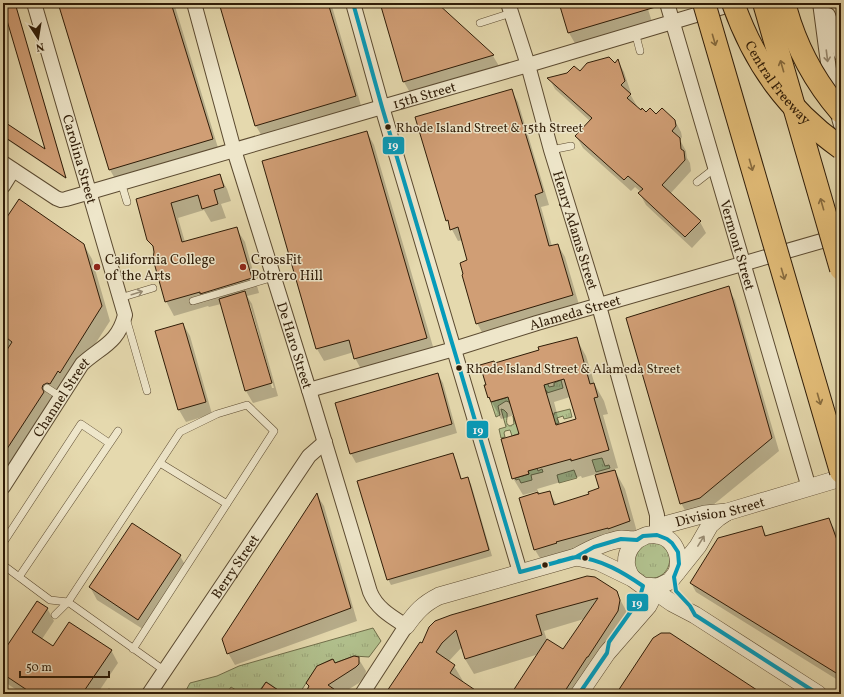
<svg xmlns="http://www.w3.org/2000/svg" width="844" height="697" font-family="Vollkorn,serif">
<defs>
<pattern id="grass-tufts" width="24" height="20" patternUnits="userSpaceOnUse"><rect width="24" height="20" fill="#b1c08d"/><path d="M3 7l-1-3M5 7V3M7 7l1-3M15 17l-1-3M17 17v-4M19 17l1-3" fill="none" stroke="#99a478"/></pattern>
</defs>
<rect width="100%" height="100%" fill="#e5d9ae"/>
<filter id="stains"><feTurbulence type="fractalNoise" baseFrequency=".005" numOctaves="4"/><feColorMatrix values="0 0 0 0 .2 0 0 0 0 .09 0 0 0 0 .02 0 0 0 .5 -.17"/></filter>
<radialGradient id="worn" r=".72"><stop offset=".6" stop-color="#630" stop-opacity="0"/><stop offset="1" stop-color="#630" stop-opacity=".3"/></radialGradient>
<path fill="url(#grass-tufts)" stroke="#706e4a" d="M561,380L563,388L547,393V391H544L542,383L547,382L549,387L554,386V383Z
M511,393V405L509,402L506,401L498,406L500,415L496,417L491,402L506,398L505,395Z
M501,409L504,410L507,413C508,418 504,424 510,426L514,424L513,416L517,427L521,426L523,432L512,436L510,430L505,431L504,433L505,437L501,438L499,429L506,427Z
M570,409L572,417L564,419L563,416L557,418L559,423L554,424L552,416L554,415V413Z
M602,458L605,466L609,465L610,468L596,472L592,460Z
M537,468L538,471L542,469L543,472L531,475L532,480L521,483L519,479L516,480L515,478L529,474L528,470Z
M574,470L577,478L559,483L557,475Z
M644,543C648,543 653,542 657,543C678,547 672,582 647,578C643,577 637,574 635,569C634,566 634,560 633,557Z
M373,628L381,641L369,657L354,656L335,663L332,659L320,665L312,674L299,694H284L266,682L257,694H242L231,687L226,694H184L190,683L217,676L239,666Z"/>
<path fill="#0003" fill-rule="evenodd" d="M3,3H15L66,179L3,137V117L9,122L7,125L47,151Z
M59,3H174L219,151L117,182L110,170Z
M220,3H331L362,109L263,138L256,126Z
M381,3H435L493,56L502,71L413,98L404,82Z
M561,3H646L652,22L576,45L569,33Z
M618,61L624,72L631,93L630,94L637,106L635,107L646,113L675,121L681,132L682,137L680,140L686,151L687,158L690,163L691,171L670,194L700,222L706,233L692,248L646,205L640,194L641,192L635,187L631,191L583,148L576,136L590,121L555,89L549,78L580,73L615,64Z
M511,90L518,102L549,205L541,207L552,246L558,245L565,257L580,308L484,336L477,323L469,260L463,240L458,241L447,220Z
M367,132L374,145L434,350L362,371L355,358L354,352L324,361L317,349Z
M219,175L227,189L231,201L221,204L226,218L211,222L204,210L178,218L185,242L236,228L245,242L259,293L247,296L252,304L278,396L253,403L246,391L221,304L209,307L208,306L174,316L166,301L155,250L148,239L137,200ZM248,304H250L274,388H272Z
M3,224L84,245L92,259L110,321L68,386L51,399L3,480V358L10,348L3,343Z
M728,288L735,300L779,451L707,510L688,516L681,503Z
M183,324L190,336L212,414L186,422L179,410L156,332Z
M576,338L586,356L595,385L604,401L608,414L603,415L618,468L614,469L625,489L639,539L546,568L535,550L520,498L549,492L557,505L590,495L600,489L596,474L582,478L581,476L537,489L538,491L523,495L513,478L520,435L515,415L501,419L489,397L486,386L495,364ZM570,397L577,420L560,425L554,402Z
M438,374L443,383L457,433L356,463L351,454L336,403Z
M452,454L456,460L462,480L467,478L471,484L492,556L391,585L388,579Z
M317,495L324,506L357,621L235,665L228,653Z
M828,519L834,528L841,548V682L696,592L691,583L762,527L767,537Z
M180,556L187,568L146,631L97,600L90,587Z
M616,592L629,616L581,694H512L539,654L474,674L465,659L462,647L448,662L454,666L463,681L462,683L479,694H387L422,644L430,628ZM584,619L563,651L547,640L544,631Z
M47,608L54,621L42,639L53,647L111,650L118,663L97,694H23L3,681V654Z
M358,658L366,671L365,676L359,683L341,694H306L335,665Z
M231,688L240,694H227Z"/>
<path fill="#d09e75" stroke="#2f1c07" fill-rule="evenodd" d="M3,3H15L66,178L3,136V121L45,149L3,7Z
M58,3H171L213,139L109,170Z
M219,3H328L356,96L255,126Z
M380,3H437L494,55L403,82Z
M559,3H659V6L568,33Z
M609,57L615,63L618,59L625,81L621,85L631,94L627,98L641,110L642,108L646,112L650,108L656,114L662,108L675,120L676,126L672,131L680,138L681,149L684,151L685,160L662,185L701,221L685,237L638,193L643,189L628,176L624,180L575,136L592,118L547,78L567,73L574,66L580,71L587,63Z
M512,89L543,192L535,195L549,246L558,244L573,295L476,324L462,275L463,274L460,263L467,260L458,227L450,230L448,220L446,221L415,117Z
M367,131L427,338L354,359L349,340L316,349L262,161Z
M220,174L224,187L214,190L218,204L202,209L198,195L171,203L182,242L237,227L252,278L200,294V292L165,302L153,259L154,252L153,246L147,240L136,199Z
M19,199L84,244L102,306L60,373L58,371L50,384L47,383L43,385L42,388L44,392L3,455V356L12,342L3,335V223Z
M729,286L772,438L700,498L680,504L626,318Z
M245,291L272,383L245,391L219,299Z
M183,323L206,402L178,410L155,331Z
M577,337L590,384L594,383L598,397L594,398L609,450L571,461V459L528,471L529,474L512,479L501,439L519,434L508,397L491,402L489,397L488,398L484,385H486L480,365L494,361L495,363L539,350L538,347ZM564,379L576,419L556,425L544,385Z
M438,373L452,424L350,454L335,403Z
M453,453L461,479L468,477L489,550L387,580L357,481Z
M615,470L630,521L608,529V528L556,542L557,543L534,550L519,498L538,492V494L550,491L554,505L589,494L588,492L599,488L595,475Z
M317,493L351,608L227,654L222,639Z
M829,518L841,551V676L690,583L718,538L762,526L765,536Z
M132,523L181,555L138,620L89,587Z
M587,576L595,577L617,591L620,600L618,611L588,657H587L563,694H511L547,639L563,649L598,598L536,615L542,635L465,659L456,630L442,643L436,652L455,665L450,673L481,694H385L420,642L422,643L429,627L435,621L451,615Z
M37,601L48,608L32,632L53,646L69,622L112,650L82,694H33L3,674V652Z
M661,633H670L763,694H616L653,638Z
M354,656L359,657V664L356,667L328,685L341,694H305L309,686L306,683L317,666L333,659L335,663Z
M266,682L284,694H258Z"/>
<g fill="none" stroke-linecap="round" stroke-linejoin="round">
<g stroke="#5c4b31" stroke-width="8">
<path id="service" d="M480,23L511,13
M635,32L640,51
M551,150L571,146
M121,182L127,202
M697,182L715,168
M120,298L153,288
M193,301L274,277
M126,318L147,391
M47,388L61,397
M160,463L227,504
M3,543L81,424L109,443
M3,565L50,600L68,602L165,671
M19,577L118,431
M55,615L68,602L180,432L217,414L247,405L274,431L133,649
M109,693L110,694"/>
</g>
<g stroke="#5c4b31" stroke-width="16">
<g id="minor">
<path id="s1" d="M194,3L234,150L309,390L370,592C377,609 392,617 406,626L362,694"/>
<path d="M353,3L382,107L520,572"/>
<path id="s2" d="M508,3L528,65L551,150L599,306L657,515V535"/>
<path id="s3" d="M667,3L809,488"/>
<path d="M820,3C826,44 829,85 841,125"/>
<path d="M828,15L841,54"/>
<path id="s4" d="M3,163L56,198L61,200L66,199L382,107L528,65L736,3"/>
<path d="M3,186L13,170"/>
<path id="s5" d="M309,390L454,349L537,323L839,236"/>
<path id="s6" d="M3,487L82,364C102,346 118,343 125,315L34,3"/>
<path id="s7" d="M149,694L309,456L325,442"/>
</g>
</g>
<g stroke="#5c4b31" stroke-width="18">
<g id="tertiary">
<path id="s8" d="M657,535L668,524L705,514L727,512L841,478"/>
<path d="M576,557L599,562L632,578L643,586L658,587L670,581L698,546L710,525L718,518L727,512"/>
<path d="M632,578C623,565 625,551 637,540"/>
<path d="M658,587L662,596L672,603L695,615L818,694"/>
<path d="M406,626C416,612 423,604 439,596L576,557C590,549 606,541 622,539C627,539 633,541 638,539C642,538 645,535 649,535C672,532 682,553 677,572"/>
<path d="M579,694L607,653L648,606L658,587"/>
</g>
</g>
<use href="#service" stroke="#eee6ca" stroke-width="7"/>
<use href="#minor" stroke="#eee6ca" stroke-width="14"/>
<use href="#tertiary" stroke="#eee6ca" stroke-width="17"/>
<g stroke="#2f1c07" stroke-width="24" stroke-linecap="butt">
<g id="motorway-bridge">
<path d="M704,3L841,472"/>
<path id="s9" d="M733,3C755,65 788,110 841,148"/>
<path d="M764,3L841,269"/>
<path d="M786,10C797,49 815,82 841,112"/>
</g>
</g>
<use href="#motorway-bridge" stroke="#e2bc77" stroke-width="22"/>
<g stroke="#eee6ca" stroke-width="7">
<path id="bus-1" d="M353,3L382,107L520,572
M559,561C565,560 572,557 577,557C601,559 624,573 643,586L639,600L609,642L607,653L579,694
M520,572L576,557L594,547L621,539L637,540L643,536L657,535L667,539L672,543L678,552L679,564L674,577L676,591L690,606L695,615L818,694"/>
</g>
<use href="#bus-1" stroke="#059bba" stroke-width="4"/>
</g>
<defs><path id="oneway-shaft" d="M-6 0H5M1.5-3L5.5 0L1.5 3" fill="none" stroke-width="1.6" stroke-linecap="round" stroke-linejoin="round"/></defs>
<g stroke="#886c3f">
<use href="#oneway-shaft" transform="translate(714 40) rotate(74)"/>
<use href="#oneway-shaft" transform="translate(782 66) rotate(-106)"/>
<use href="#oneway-shaft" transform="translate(751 165) rotate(74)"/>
<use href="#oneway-shaft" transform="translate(822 204) rotate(-106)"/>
<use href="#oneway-shaft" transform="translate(783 274) rotate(74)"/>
<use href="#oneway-shaft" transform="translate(819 399) rotate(74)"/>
</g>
<g stroke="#988b72">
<use href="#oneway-shaft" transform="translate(827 56) rotate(83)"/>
<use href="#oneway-shaft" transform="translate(137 293) rotate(-17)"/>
<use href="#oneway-shaft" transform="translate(701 541) rotate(-58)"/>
</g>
<g fill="#2f1c07" stroke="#eee6ca" stroke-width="1.5">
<circle cx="388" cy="127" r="3.5"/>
<circle cx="459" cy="368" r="3.5"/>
<circle cx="585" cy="558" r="3.5"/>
<circle cx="545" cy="565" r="3.5"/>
</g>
<g fill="#8f2418" stroke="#eee6ca" stroke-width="1.5">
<circle cx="97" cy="267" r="4"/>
<circle cx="243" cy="267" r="4"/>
</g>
<g text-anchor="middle" stroke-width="3" stroke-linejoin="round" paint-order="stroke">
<g font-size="13" fill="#2f1c07" stroke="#eee6ca" text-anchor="start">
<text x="396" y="132">Rhode Island Street &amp; 15th Street</text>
<text x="466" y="373">Rhode Island Street &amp; Alameda Street</text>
</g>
<g font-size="14" fill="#2f1c07" stroke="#eee6ca">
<text dy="5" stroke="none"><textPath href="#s9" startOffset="92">Central Freeway</textPath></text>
<text dy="5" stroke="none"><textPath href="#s4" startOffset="447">15th Street</textPath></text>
<text transform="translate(80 159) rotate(74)" y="5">Carolina Street</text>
<text dy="5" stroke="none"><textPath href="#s2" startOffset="237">Henry Adams Street</textPath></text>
<text dy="5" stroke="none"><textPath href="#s3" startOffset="252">Vermont Street</textPath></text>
<text dy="5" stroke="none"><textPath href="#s5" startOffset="277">Alameda Street</textPath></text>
<text dy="5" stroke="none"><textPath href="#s1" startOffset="357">De Haro Street</textPath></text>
<text dy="5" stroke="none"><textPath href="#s6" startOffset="107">Channel Street</textPath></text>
<text dy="5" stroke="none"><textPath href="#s8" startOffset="69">Division Street</textPath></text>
<text dy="5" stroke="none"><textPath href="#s7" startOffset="154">Berry Street</textPath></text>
</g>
<g font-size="14" fill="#2f1c07" stroke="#eee6ca" text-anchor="start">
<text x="105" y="264">California College<tspan x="105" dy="16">of the Arts</tspan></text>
<text x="251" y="264">CrossFit<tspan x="251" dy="16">Potrero Hill</tspan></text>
</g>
</g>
<g stroke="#eee6ca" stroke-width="1.5">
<rect x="382" y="136" width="23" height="19" rx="4" fill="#059bba"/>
<rect x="466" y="420" width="23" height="19" rx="4" fill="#059bba"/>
<rect x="626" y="593" width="23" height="19" rx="4" fill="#059bba"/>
</g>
<g font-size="11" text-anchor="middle" font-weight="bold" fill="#fff">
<text x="393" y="149">19</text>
<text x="478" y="434">19</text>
<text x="637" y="607">19</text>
</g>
<rect width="844" height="697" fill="none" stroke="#e5d9ae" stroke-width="16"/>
<rect x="4" y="4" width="836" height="689" fill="none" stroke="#2f1c07" stroke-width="2"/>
<rect x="8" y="8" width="828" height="681" fill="none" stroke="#2f1c07"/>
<g transform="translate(38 38) rotate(168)" stroke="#eee6ca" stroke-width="3" paint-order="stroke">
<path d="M0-3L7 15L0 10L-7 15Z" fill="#2f1c07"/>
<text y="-6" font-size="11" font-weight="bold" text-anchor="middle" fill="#2f1c07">N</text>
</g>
<path d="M20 671v6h89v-6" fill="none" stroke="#2f1c07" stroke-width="2"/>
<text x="26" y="671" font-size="12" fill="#2f1c07" stroke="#eee6ca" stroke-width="3" paint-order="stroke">50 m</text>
<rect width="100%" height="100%" filter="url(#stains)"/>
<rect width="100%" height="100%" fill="url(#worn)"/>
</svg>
